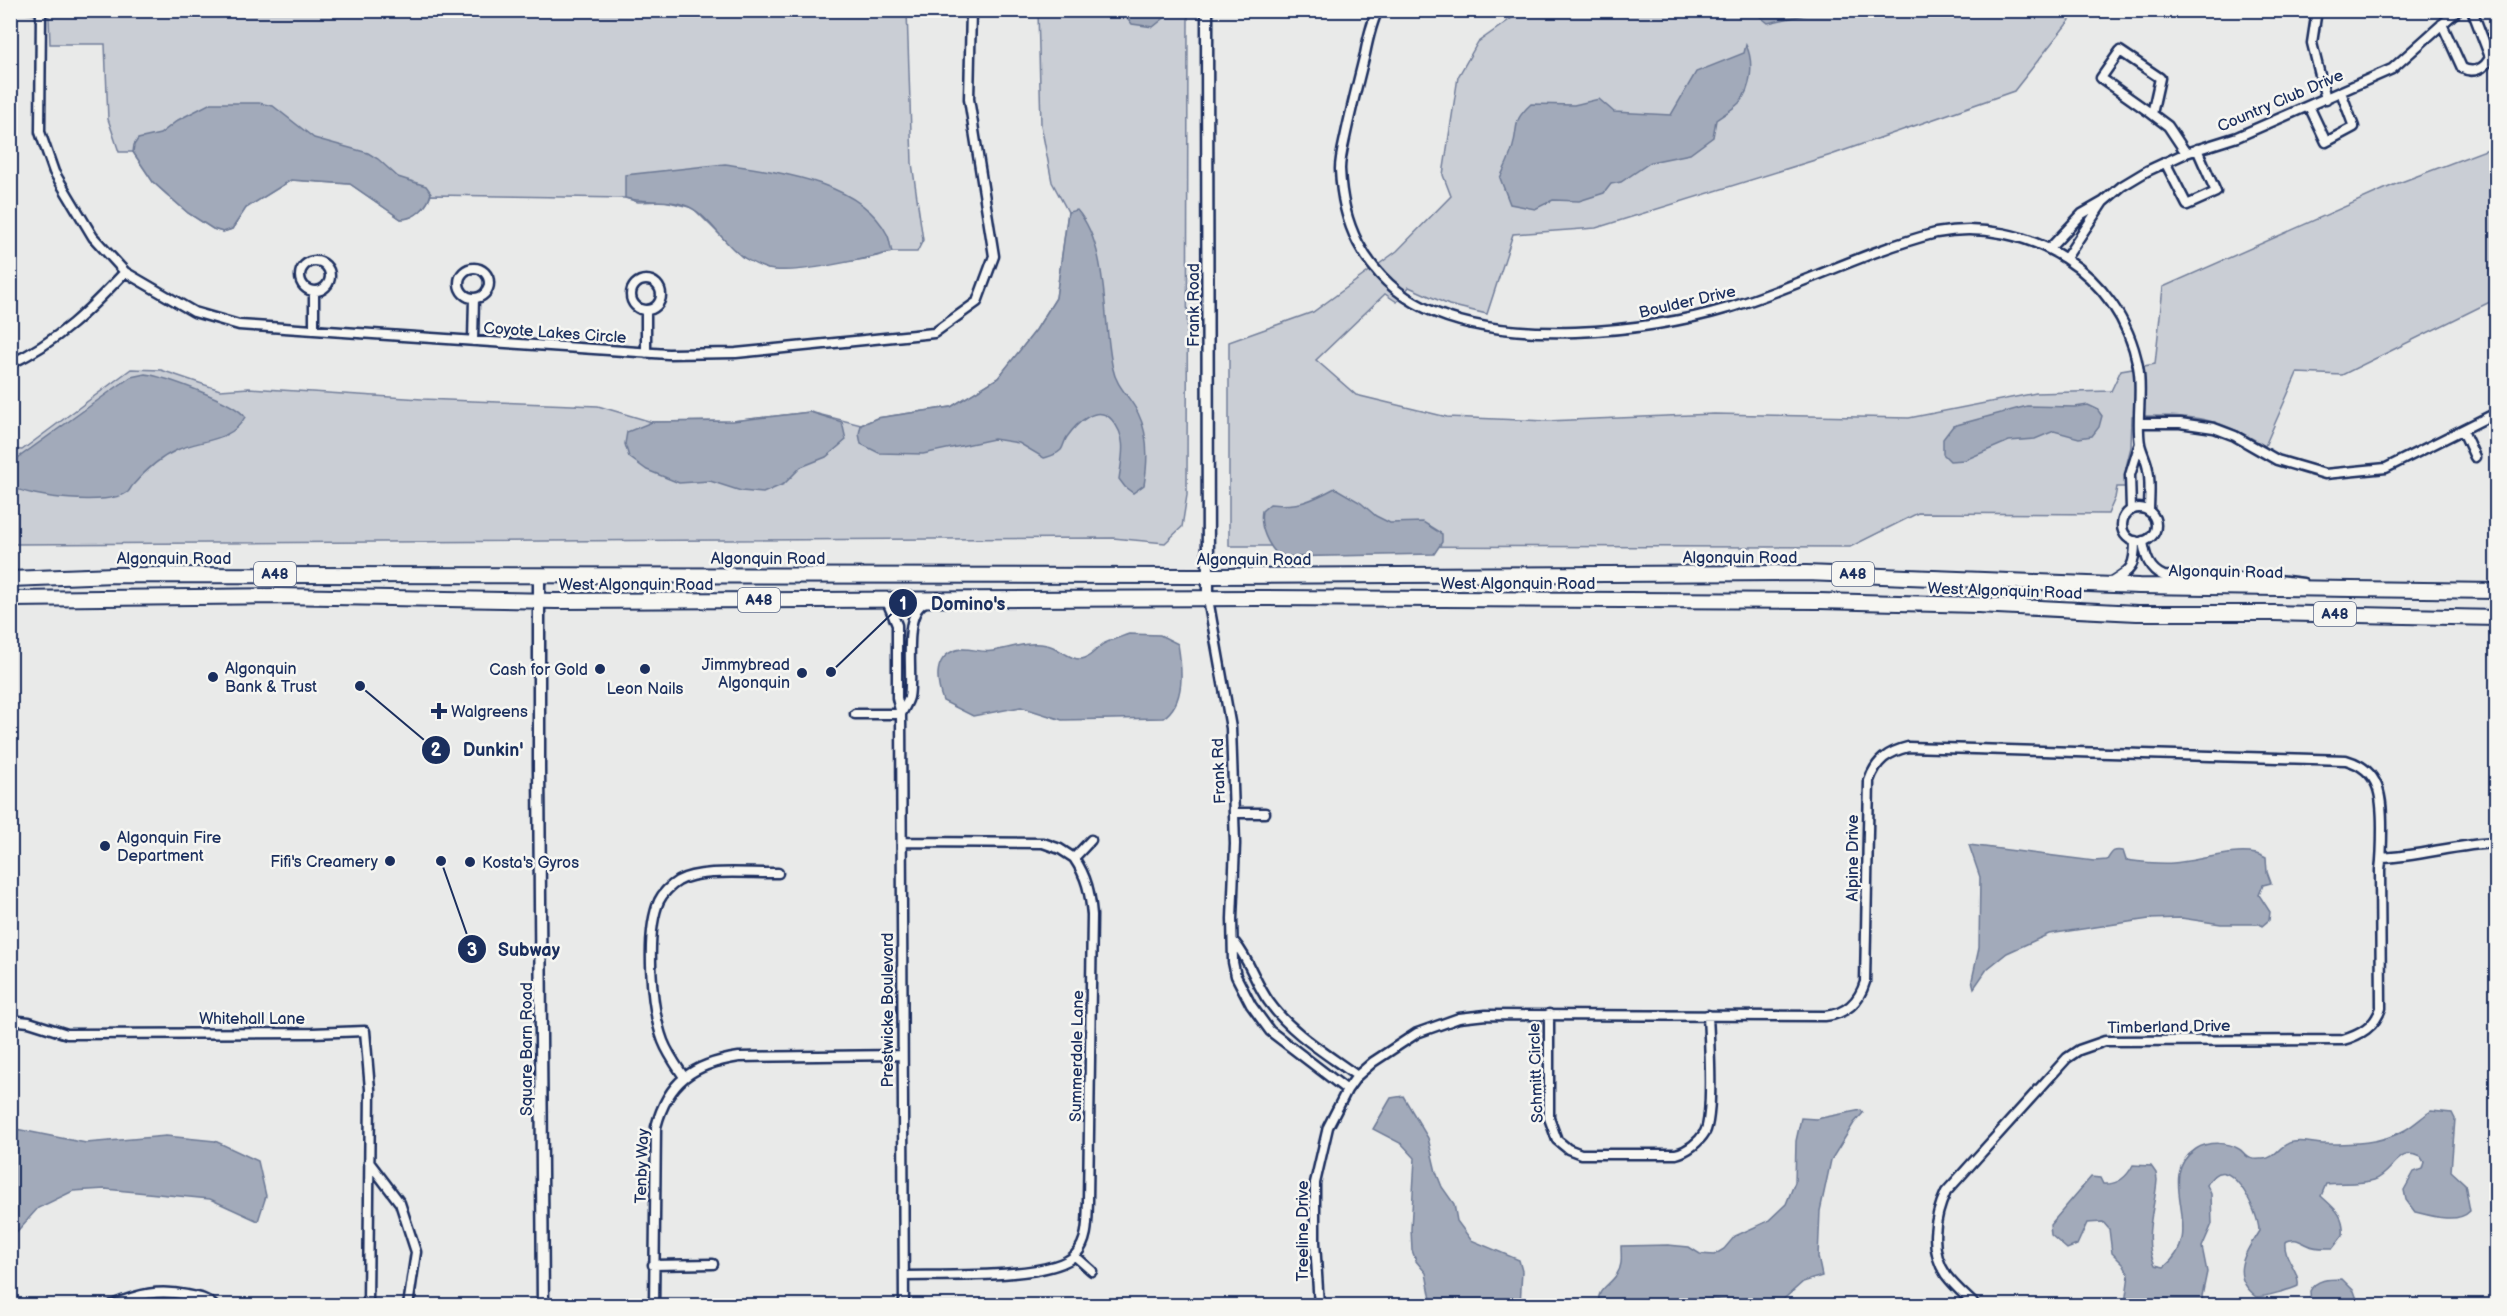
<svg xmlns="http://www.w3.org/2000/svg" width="2507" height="1316" font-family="'Balsamiq Sans',sans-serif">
<rect width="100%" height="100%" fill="#e9eae9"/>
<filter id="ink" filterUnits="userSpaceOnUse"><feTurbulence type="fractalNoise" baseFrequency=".0167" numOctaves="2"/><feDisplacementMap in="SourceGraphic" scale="12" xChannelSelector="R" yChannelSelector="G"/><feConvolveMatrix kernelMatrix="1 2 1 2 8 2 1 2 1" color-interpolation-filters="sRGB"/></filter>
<g filter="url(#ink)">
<path fill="#caced5" stroke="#727e9a" stroke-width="1.5" d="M11,11H907L912,163L923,240L917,252H892L865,259L792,269H768L742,257L693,208L665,201L638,202L625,198L431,195C426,208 414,219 401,219L350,184L291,180L246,208L232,229L223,232L213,229L188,213L166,194L153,182L133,152H119L108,119L105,44H50L49,17Z
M1038,11H1188L1187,495L1182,527L1165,543L1113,538L11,544L10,449L22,450L131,369L161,370L220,390L249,388L422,399L598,406L652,422L733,421L810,412L861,425L877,418L951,407L998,378L1036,330L1056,298L1068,212L1052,182L1041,125Z
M1522,11H2077L2014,91L1831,155L1596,228L1513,234L1487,314L1449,305L1409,287L1397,302L1385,294L1316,360L1356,395L1447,417L1547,421L1714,414L1909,418L2036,393L2111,391L2121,370L2155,364L2163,287L2396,184L2496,146V299L2342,375L2297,373L2265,446C2214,414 2190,416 2132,416L2131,447L2126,467L2125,487H2117L2115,498L2108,514L1918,513L1850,547L1229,546V342L1313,312L1397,251L1451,196L1443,175L1458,77L1478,42Z"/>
<path fill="#a2aaba" stroke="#6c7995" stroke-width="1.5" d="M1122,11H1173L1153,27L1132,24Z
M1753,11H1891L1877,17L1866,18L1823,11L1768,23Z
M1746,45C1754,61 1752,88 1739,103C1733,109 1723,115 1716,120L1713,137L1690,154L1651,162L1621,182L1611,184L1604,193L1579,201L1553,200L1535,209L1510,204L1500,178C1505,167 1512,154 1514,142C1518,122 1514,120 1531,104L1574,105L1599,99L1614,112L1671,115L1696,72L1744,53Z
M211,103H259L273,106L314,138L368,153L378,159L398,177L426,186L431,193C428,207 415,219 401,219L350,184L291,180L246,208L232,229L223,232L213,229L188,213L153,182L133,152L134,145L138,139L160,134L178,120Z
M725,164C778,172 860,181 887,234C890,239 890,247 892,252C865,259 794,275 768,269C761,267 749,261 743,257C724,245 712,220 693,209C673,197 646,204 625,198V175Z
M1077,210C1110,248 1102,323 1113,369C1116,386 1131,398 1138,413C1149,435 1148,462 1144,485L1133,493L1125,487L1119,479C1122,457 1128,438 1112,420C1097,403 1076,424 1067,437C1064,441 1064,446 1061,450C1056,455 1051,456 1044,458L1019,443L994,439L923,454L879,453L861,444L859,434L861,425L877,418L951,407L998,378L1036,330L1056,298L1068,212Z
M145,374C166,377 235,402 245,417C231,443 200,439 177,450C161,457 145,471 133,485C131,487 130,490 128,492C110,506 29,498 11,486V463L108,393L131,377Z
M2088,405L2097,409L2102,416L2099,427L2092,436L2079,438L2054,431L2035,439L2009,441L1965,460L1950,461L1943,454V439L1953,426L2027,406L2075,407Z
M810,412L842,422L846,440L826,457L801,467L784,484L763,493L741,491L710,481L679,483L647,470L629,457L625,444L627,432L652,422L733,421Z
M1335,488L1361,503L1376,516L1390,523L1423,522L1442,534V542L1434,554L1280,557C1268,546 1259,527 1262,511L1270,504C1298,507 1311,501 1335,488Z
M1129,634L1160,635L1178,644C1182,668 1186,703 1163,718L1062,720L1021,707L973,716L943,701C936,681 932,654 961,649C971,648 982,653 993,651C1011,648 1027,641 1047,645C1059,647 1072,663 1085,658C1092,656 1097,648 1103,644C1111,640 1121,637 1129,634Z
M1969,845L2094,861L2107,860C2112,852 2113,849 2123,851L2126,860C2141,862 2157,864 2173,863C2199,862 2244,844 2266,858L2267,872L2271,883L2263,885L2259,895L2270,912L2269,920L2262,926L2260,924H2221L2181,918L2149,919L2049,934L2007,953L1987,969L1974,988L1972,980L1979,948L1980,877Z
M1403,1096L1428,1138L1436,1172L1442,1187L1454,1204L1457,1221L1471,1240L1519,1260L1522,1271L1520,1305H1432L1426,1273L1416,1261L1412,1250L1411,1229L1415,1158L1402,1144L1373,1129L1391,1098Z
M1861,1110L1863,1113L1854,1123L1831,1160L1820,1211L1818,1257L1822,1276L1803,1282L1777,1305H1738L1713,1299L1661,1301L1642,1305H1600C1594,1290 1610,1286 1617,1274C1623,1265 1621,1256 1621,1246L1668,1245L1689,1247L1700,1254L1714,1255L1724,1249L1735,1236L1768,1221L1786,1204L1795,1182L1796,1141L1801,1118L1816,1119Z
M2431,1111L2452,1113L2455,1119L2451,1171L2465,1184L2470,1211C2458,1224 2431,1216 2415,1212L2406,1200L2404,1190L2414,1172L2422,1169L2424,1162L2421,1157C2398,1145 2393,1174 2374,1180C2360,1185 2341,1182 2326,1184L2321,1196C2334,1208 2345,1215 2343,1235L2333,1248C2325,1248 2315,1249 2308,1245C2299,1241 2295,1237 2285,1242C2283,1259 2300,1270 2298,1286C2293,1289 2264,1297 2257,1297C2229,1276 2244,1255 2259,1231C2259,1212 2227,1145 2207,1185L2211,1194L2212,1224L2202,1247L2207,1272L2202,1296L2204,1305H2127L2125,1303L2129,1275L2123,1264L2112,1253L2109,1229L2103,1222L2087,1223L2077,1245L2067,1249L2051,1235L2050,1225L2091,1177L2100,1178L2103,1184C2117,1185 2127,1177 2133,1165L2151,1166L2156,1173L2157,1180C2155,1209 2142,1238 2155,1265L2164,1267C2210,1232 2152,1178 2196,1149C2208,1141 2228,1142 2239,1149C2243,1151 2246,1157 2250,1158C2253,1160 2260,1159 2263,1159C2277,1158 2279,1144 2293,1142C2304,1140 2314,1144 2325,1144C2352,1144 2381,1144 2405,1130C2414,1125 2422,1117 2431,1111Z
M11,1128L86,1143L166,1136L215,1141L258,1161L266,1196L258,1221L210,1199L105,1189L73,1191L38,1208L11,1238Z
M2342,1279L2354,1291L2359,1305H2311L2310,1291C2316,1279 2329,1279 2342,1279Z"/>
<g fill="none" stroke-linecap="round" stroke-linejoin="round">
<g stroke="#1b2f5e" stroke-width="13">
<path id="minor" d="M41,10L40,132L54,172L93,237L125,272L194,312L239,325L668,354L736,353L934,333L977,302L994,256L969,99L971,10
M1378,10C1371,24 1368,39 1365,54C1358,82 1351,109 1345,138C1343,147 1340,159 1340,169C1341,194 1346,220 1358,243C1373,271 1396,294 1425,308C1505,347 1645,333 1728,308C1798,287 1865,251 1936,233C2028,216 2120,273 2138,366C2143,391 2136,419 2140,444C2142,453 2147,461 2148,470C2151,482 2149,498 2149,511
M2317,10L2312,43L2326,99
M2442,24L2462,68C2473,74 2485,69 2490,57L2472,10
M2309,106L2326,142L2354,127L2341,92
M2152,114L2101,78L2120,51L2160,78L2152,114L2168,126L2186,153
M2165,162L2187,205L2216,192L2197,149
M2103,202L2122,186L2147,171L2186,153L2237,137L2392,69L2458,10
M2050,248L2082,214L2103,202L2066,258
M300 276a15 15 0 1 1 30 0a15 15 0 1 1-30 0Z
M459 283a15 15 0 1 1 30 0a15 15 0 1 1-30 0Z
M631 295a15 15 0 1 1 30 0a15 15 0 1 1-30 0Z
M314,330V291
M473,341L474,298
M646,353V310
M10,364C59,341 89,310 125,272
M2140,423H2180L2214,428L2235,436L2277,460L2325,474L2386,468L2496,413
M2463,431L2475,457
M2122 525a17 17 0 1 1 34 0a17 17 0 1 1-34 0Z
M2131,510L2130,475L2140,443
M2143,541C2145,556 2149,570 2164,576L2270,579L2303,583
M2108,584C2131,570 2135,569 2135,541
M886,599L897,625V698L901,714L904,1306
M1208,599L1231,728L1235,844L1232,919L1233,962L1236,976L1251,1005L1270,1031L1347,1090
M855,714H901
M901,714C904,708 908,702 909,697C914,673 900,609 928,601
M1234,813H1265
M902,842L1043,843L1060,849L1074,858
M2382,858C2421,856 2458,844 2496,843
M1235,943C1250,961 1255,983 1269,1002C1291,1033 1327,1054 1357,1076
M1549,1014V1118L1557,1140L1568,1149L1581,1154H1676C1688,1151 1699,1142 1705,1132C1714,1114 1709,1039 1708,1015
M10,1020L29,1022L67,1034L312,1033L365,1031L370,1089L368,1306
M684,1077C676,1065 668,1054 663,1041C651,1009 645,933 659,901C663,893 670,886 678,881C701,868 751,874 778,873
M369,1162L400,1203L416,1252L408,1306
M1075,1256L1092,1271
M653,1265L713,1264
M904,1276C939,1275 1055,1280 1076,1254C1089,1240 1087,1218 1088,1201L1092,915C1090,893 1087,877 1074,858L1091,840
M112,1305C139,1294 158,1289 187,1295C198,1297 206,1298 214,1306
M654,1306L656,1127C668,1081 693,1064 739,1057L901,1055
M1319,1306L1315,1242V1183L1328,1127L1347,1090L1357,1076L1373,1062L1417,1033L1459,1018L1486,1015L1825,1016C1846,1014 1859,1002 1865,982L1869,781C1876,760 1888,752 1908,747L2346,760C2381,770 2382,798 2382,828C2382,842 2382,856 2380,870L2381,1008C2375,1027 2360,1035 2343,1040L2105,1041L2079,1050L2067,1058L1946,1192C1934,1217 1929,1250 1946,1275C1954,1286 1966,1296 1976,1306"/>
</g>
<g stroke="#1b2f5e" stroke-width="15">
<path id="tertiary" d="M1207,10L1208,599
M539,576V766L543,1306"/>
</g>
<g stroke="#1b2f5e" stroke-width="18">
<path id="primary" d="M10,579L114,575L1208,576L1806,573L2139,586L2496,591
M10,599L277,596L556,601L1259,598L1819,601L1978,605L2137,613H2273L2496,618"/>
</g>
<use href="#minor" stroke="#f6f6f2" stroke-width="8"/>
<use href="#tertiary" stroke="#f6f6f2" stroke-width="10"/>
<use href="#primary" stroke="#f6f6f2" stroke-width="14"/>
</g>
</g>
<g fill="#1b2f5e" stroke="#f6f6f2" stroke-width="2">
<circle cx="600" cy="669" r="6"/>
<circle cx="645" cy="669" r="6"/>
<circle cx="802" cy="673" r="6"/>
<circle cx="213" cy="677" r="6"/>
<path d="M436 702h6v6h6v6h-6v6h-6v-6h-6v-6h6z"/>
<circle cx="105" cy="846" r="6"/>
<circle cx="390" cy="861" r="6"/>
<circle cx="470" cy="862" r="6"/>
</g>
<g text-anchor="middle" stroke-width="5" stroke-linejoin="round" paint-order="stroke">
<g fill="#f6f6f2" stroke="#5d6b8a" stroke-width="1.5">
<rect x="254" y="562" width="42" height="24" rx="4.5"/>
<rect x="1832" y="562" width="42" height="24" rx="4.5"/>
<rect x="738" y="588" width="42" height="24" rx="4.5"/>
<rect x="2314" y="602" width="42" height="24" rx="4.5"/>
</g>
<g font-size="15" font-weight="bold" fill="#1b2f5e">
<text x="275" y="579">A48</text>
<text x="1853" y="579">A48</text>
<text x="759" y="605">A48</text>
<text x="2335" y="619">A48</text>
</g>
<g font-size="16" fill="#1b2f5e" stroke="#f6f6f2">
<text transform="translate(2280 100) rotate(-23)" y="6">Country Club Drive</text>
<text transform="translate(1687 301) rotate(-13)" y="6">Boulder Drive</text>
<text transform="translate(1193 305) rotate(-90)" y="6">Frank Road</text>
<text transform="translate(555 332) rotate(4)" y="6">Coyote Lakes Circle</text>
<text x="1740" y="563">Algonquin Road</text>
<text x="174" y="564">Algonquin Road</text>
<text x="768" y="564">Algonquin Road</text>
<text x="1254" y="565">Algonquin Road</text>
<text transform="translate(2226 571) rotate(1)" y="6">Algonquin Road</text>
<text x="1518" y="589">West Algonquin Road</text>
<text x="636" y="590">West Algonquin Road</text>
<text transform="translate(2005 590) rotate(2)" y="6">West Algonquin Road</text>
<text transform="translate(1218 771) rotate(-92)" y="6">Frank Rd</text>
<text transform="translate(1852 858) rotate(-90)" y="6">Alpine Drive</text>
<text transform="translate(887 1010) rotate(-90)" y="6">Prestwicke Boulevard</text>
<text x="252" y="1024">Whitehall Lane</text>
<text transform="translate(2169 1026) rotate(-1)" y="6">Timberland Drive</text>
<text transform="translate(526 1049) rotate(-90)" y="6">Square Barn Road</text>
<text transform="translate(1076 1056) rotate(-89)" y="6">Summerdale Lane</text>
<text transform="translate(1535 1073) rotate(-92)" y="6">Schmitt Circle</text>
<text transform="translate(641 1166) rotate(-88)" y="6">Tenby Way</text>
<text transform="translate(1302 1231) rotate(-90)" y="6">Treeline Drive</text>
</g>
<g font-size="16" fill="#1b2f5e" stroke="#f6f6f2" text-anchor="start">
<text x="790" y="670" text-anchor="end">Jimmybread<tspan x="790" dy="18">Algonquin</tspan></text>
<text x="225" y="674">Algonquin<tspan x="225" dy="18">Bank &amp; Trust</tspan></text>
<text x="588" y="675" text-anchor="end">Cash for Gold</text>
<text x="645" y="694" text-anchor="middle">Leon Nails</text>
<text x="451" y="717">Walgreens</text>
<text x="117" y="843">Algonquin Fire<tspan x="117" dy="18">Department</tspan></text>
<text x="378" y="867" text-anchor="end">Fifi's Creamery</text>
<text x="482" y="868">Kosta's Gyros</text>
</g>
</g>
<path fill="none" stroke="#1b2f5e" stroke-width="2" d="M831 672L903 603M360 686L436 750M441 861L472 949"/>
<g fill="#1b2f5e" stroke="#f6f6f2" stroke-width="2">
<circle cx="831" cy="672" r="6"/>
<circle cx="360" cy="686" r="6"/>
<circle cx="441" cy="861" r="6"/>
<circle cx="903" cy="603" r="15"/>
<circle cx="436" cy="750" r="15"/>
<circle cx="472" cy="949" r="15"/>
</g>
<g font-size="18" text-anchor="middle" font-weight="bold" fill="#fff">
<text x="903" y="610">1</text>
<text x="436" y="756">2</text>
<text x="472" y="956">3</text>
</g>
<g font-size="18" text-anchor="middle" font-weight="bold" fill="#1b2f5e" stroke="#f6f6f2" stroke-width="5" stroke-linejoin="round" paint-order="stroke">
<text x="968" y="610">Domino's</text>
<text x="493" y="756">Dunkin'</text>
<text x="529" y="956">Subway</text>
</g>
<rect width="2507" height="1316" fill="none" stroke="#f6f6f2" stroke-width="36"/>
<rect x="18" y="18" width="2471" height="1280" fill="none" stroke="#1b2f5e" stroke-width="2" filter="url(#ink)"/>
</svg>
